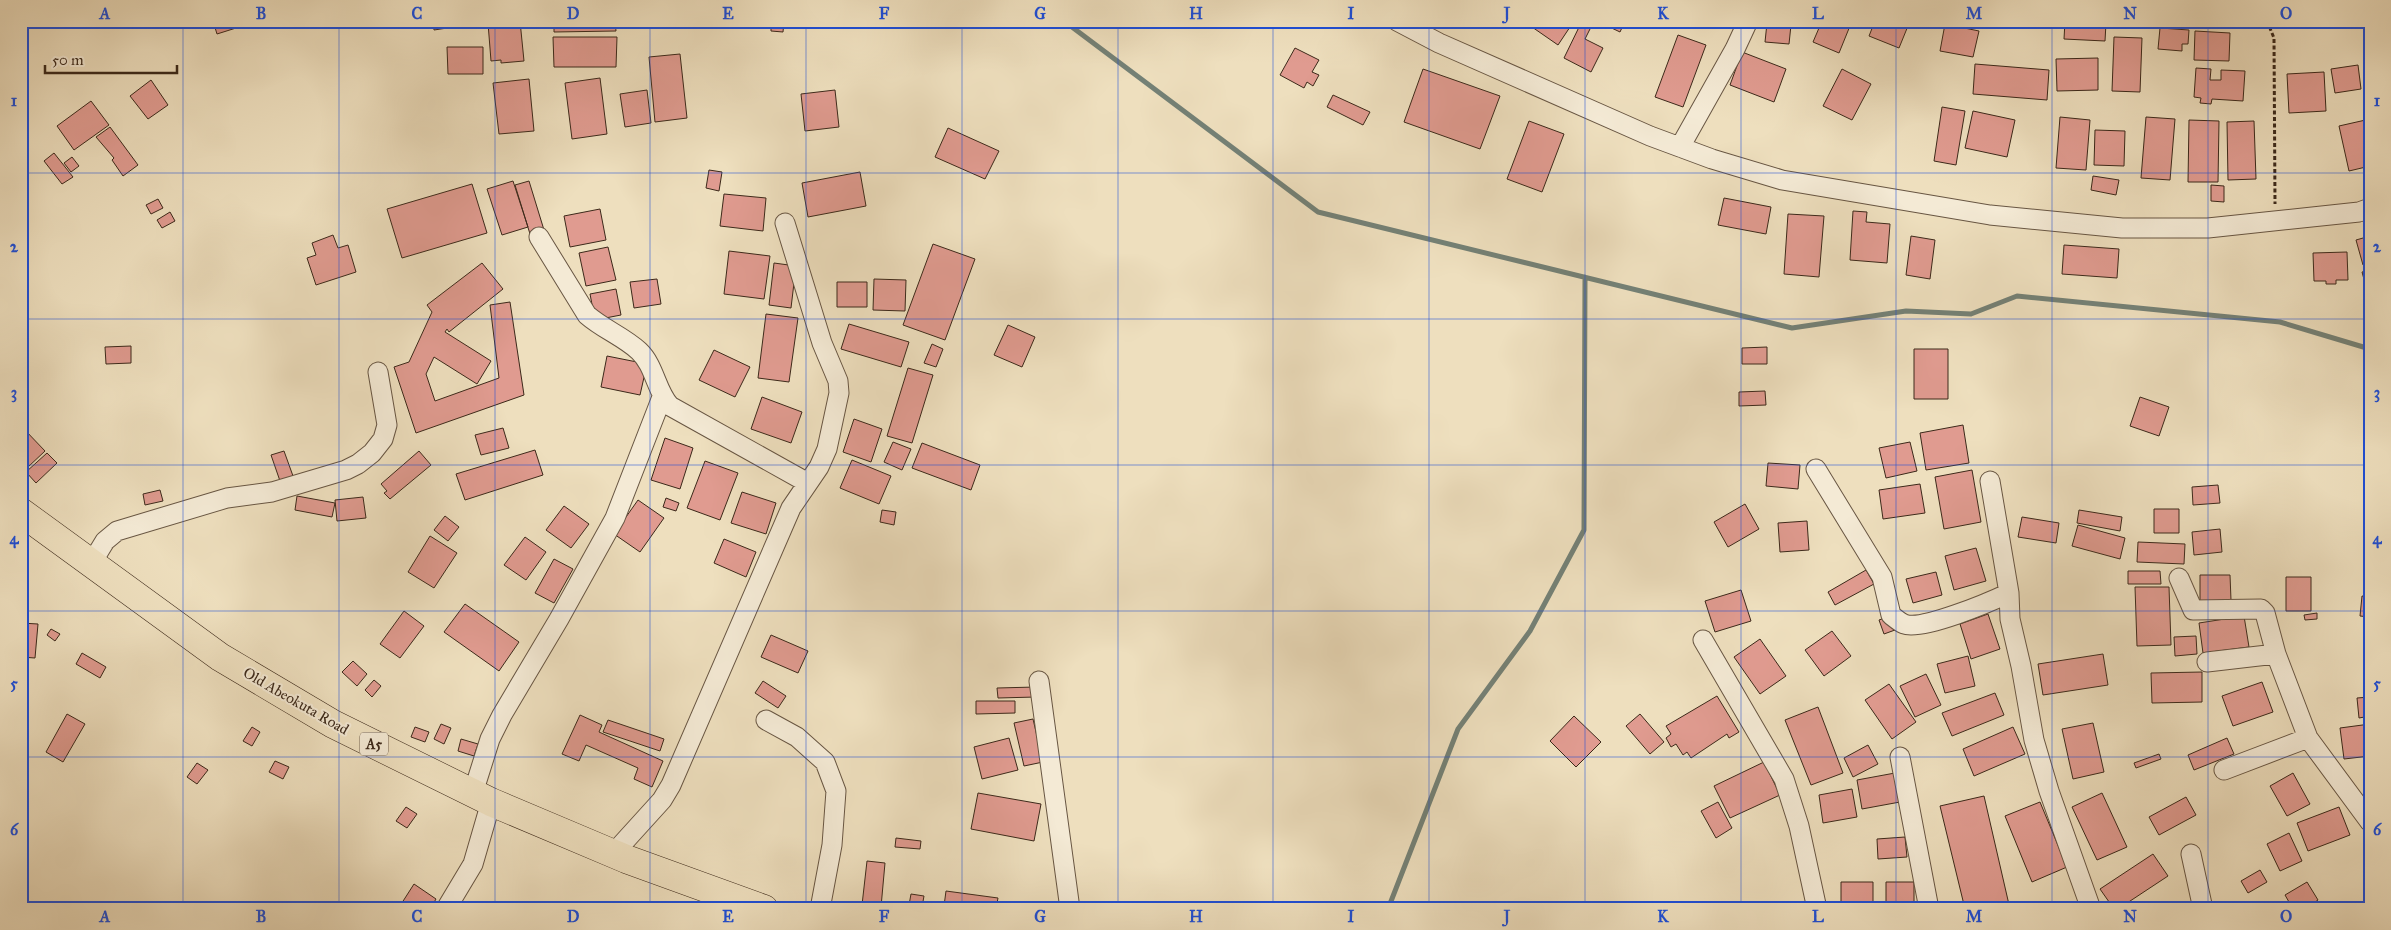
<svg xmlns="http://www.w3.org/2000/svg" width="2391" height="930" font-family="'IM FELL Great Primer',serif">
<rect width="100%" height="100%" fill="#eedfbe"/>
<filter id="stains"><feTurbulence type="fractalNoise" baseFrequency=".004" numOctaves="4"/><feColorMatrix values="0 0 0 0 .2 0 0 0 0 .09 0 0 0 0 .02 0 0 0 .5 -.17"/></filter>
<radialGradient id="worn" r=".72"><stop offset=".6" stop-color="#630" stop-opacity="0"/><stop offset="1" stop-color="#630" stop-opacity=".3"/></radialGradient>
<g fill="none" stroke-linecap="round" stroke-linejoin="round">
<path stroke="#748176" stroke-width="5" d="M1064,21L1318,212L1792,328L1906,311L1971,314L2017,296L2280,322L2370,349
M1388,909L1458,729L1530,631L1584,530L1585,277"/>
</g>
<path fill="#e09b90" stroke="#3c291a" d="M213,21H234L236,28L217,34Z
M433,21H474V24L434,30Z
M520,21L524,61L501,63V60L491,61L488,23Z
M554,21H615L616,31L554,32Z
M771,21H784L783,32L771,31Z
M1536,21H1574L1558,45L1532,27Z
M1582,21H1594L1585,39L1603,48L1591,72L1564,58Z
M1597,21H1625L1620,32Z
M1822,21H1852L1839,53L1813,42Z
M1875,21H1910L1899,48L1869,36Z
M2065,21L2106,23L2105,41L2064,39Z
M1767,23L1791,25L1789,44L1765,42Z
M1945,24L1979,31L1973,57L1940,51Z
M2160,28L2189,30L2188,44H2182V51L2158,49Z
M2195,31L2230,33L2229,61L2194,60Z
M1678,35L1706,45L1683,107L1655,97Z
M553,37H617L616,67H554Z
M2114,37L2142,38L2140,92L2112,91Z
M447,47H483V74H448Z
M1295,48L1319,60L1312,72L1319,75L1313,86L1307,82L1304,88L1280,75Z
M1742,52L1786,69L1774,102L1730,85Z
M680,54L687,118L655,122L649,57Z
M2098,58V90L2057,91L2056,59Z
M1975,64L2049,70L2047,100L1973,94Z
M2358,65L2361,89L2335,93L2331,69Z
M2196,68L2211,69L2210,80H2221V70L2245,71L2243,101L2212,99L2211,104L2200,103L2201,98L2194,97Z
M1423,69L1500,96L1480,149L1404,122Z
M1842,69L1871,84L1852,120L1823,106Z
M2324,72L2326,111L2289,113L2287,74Z
M600,78L607,134L572,139L565,83Z
M529,79L534,131L499,134L493,83Z
M151,80L168,105L148,119L130,96Z
M647,90L651,123L625,127L620,94Z
M835,90L839,127L805,131L801,94Z
M1333,95L1370,112L1363,125L1327,107Z
M91,101L109,125L74,150L57,126Z
M1942,107L1965,111L1956,165L1934,161Z
M1973,111L2015,120L2007,157L1965,148Z
M2060,117L2090,120L2086,170L2056,168Z
M2146,117L2175,119L2170,180L2141,178Z
M2370,119V166L2349,171L2339,126Z
M2189,120L2219,121L2218,182H2188Z
M1529,121L1564,134L1542,192L1507,179Z
M2254,121L2256,179L2228,180L2227,122Z
M110,127L138,165L123,176L112,160L114,158L96,137Z
M948,128L999,151L985,179L935,157Z
M2095,130L2125,131L2124,166L2094,165Z
M54,153L73,177L62,184L44,161Z
M72,157L79,166L71,172L64,163Z
M709,170L722,172L719,191L706,188Z
M860,172L866,206L808,217L802,183Z
M2093,176L2119,180L2116,195L2091,190Z
M513,181L528,227L502,235L487,189Z
M529,181L544,230L530,234L515,185Z
M472,184L487,233L402,258L387,209Z
M2211,185L2224,186V202L2211,201Z
M724,194L766,198L763,231L720,226Z
M1724,198L1771,207L1766,234L1718,225Z
M158,199L163,208L151,214L146,205Z
M600,209L606,240L570,247L564,216Z
M1853,211L1867,212L1866,222L1890,224L1887,263L1850,260Z
M170,212L175,221L162,228L157,220Z
M1788,214L1824,216L1819,277L1784,274Z
M333,235L338,248L348,245L356,272L316,285L307,258L316,255L312,243Z
M1911,236L1935,240L1930,279L1906,275Z
M2370,236V263L2363,265L2356,240Z
M933,244L975,259L945,340L903,325Z
M2064,245L2119,249L2117,278L2062,274Z
M608,247L616,280L586,286L579,253Z
M729,251L770,256L764,299L724,294Z
M2347,252L2348,280H2336V284H2326V281H2314L2313,253Z
M482,263L503,289L449,332L447,329L445,332L491,361L477,384L434,357L426,374L435,401L499,378L490,305L510,302L524,395L416,433L394,367L409,362L432,312L427,305Z
M774,263L796,266L791,308L769,305Z
M2370,270V298H2369L2362,272Z
M657,279L661,304L634,308L630,282Z
M874,279L906,280L905,311L873,310Z
M837,282H867V307H837Z
M616,289L621,315L595,320L590,294Z
M766,314L798,318L789,382L758,378Z
M849,324L909,342L901,367L841,349Z
M1008,325L1035,337L1022,367L994,355Z
M932,344L943,349L936,367L924,363Z
M131,346V363L106,364L105,347Z
M1767,347V364H1742V348Z
M1914,349H1948V399H1914Z
M714,350L750,367L735,397L699,380Z
M607,356L647,364L640,395L601,387Z
M908,368L933,375L912,443L887,436Z
M1765,391L1766,405L1739,406V392Z
M762,397L802,412L791,443L751,429Z
M2140,397L2169,407L2159,436L2130,426Z
M854,419L882,429L871,462L843,452Z
M1963,425L1969,463L1926,470L1920,433Z
M503,428L509,448L481,455L475,435Z
M24,429L45,451L28,467L21,460V432Z
M665,438L693,448L680,489L651,480Z
M893,442L911,449L902,470L884,462Z
M1910,442L1917,471L1886,478L1879,448Z
M922,443L980,465L971,490L912,468Z
M535,450L543,475L465,500L456,474Z
M284,451L293,476L280,481L271,455Z
M419,451L431,465L390,499L384,493L387,491L381,484Z
M47,453L57,463L36,483L26,472Z
M852,460L891,476L879,504L840,488Z
M705,461L738,473L720,520L687,508Z
M1768,463L1800,465L1798,489L1766,486Z
M1972,470L1981,522L1944,529L1935,477Z
M1920,484L1925,513L1883,519L1879,490Z
M2218,485L2220,503L2193,505L2192,487Z
M160,490L163,501L145,505L143,494Z
M742,492L776,503L766,534L731,523Z
M297,496L335,503L332,517L295,510Z
M363,497L366,518L337,521L335,500Z
M666,498L679,503L676,511L663,507Z
M638,500L664,518L640,552L614,534Z
M1745,504L1759,529L1728,547L1714,522Z
M564,506L589,524L571,548L546,530Z
M2154,509H2179V533H2154Z
M882,510L896,512L894,525L880,522Z
M2079,510L2122,517L2120,531L2077,523Z
M445,516L459,527L448,541L434,530Z
M2022,517L2059,523L2056,543L2018,537Z
M1807,521L1809,550L1780,552L1778,523Z
M2078,525L2125,538L2120,559L2072,546Z
M2220,529L2222,552L2194,555L2192,532Z
M430,536L457,553L434,588L408,572Z
M525,537L546,552L526,580L504,565Z
M724,539L756,552L746,577L714,563Z
M2138,542L2185,544L2184,564L2137,562Z
M1976,548L1986,581L1954,590L1945,556Z
M554,559L573,569L554,603L535,593Z
M1866,570L1874,584L1835,605L1828,592Z
M2128,571H2160L2161,584H2128Z
M1936,572L1942,595L1913,603L1906,579Z
M2200,575H2230L2231,600L2200,601Z
M2286,577H2311V611H2286Z
M2135,587H2169L2171,645L2137,646Z
M1741,590L1751,621L1715,632L1705,601Z
M2362,596L2370,597V617L2360,616Z
M465,604L519,642L499,671L444,632Z
M404,611L424,626L400,658L380,644Z
M2317,613V619L2305,620L2304,615Z
M1988,614L2000,649L1971,659L1960,624Z
M1890,616L1895,630L1884,634L1879,620Z
M2244,616L2249,647L2203,653L2199,623Z
M21,623L38,624L35,658L21,657Z
M51,629L60,634L55,641L47,635Z
M1832,631L1851,656L1824,676L1805,650Z
M771,635L808,651L798,673L761,657Z
M2196,636L2197,654L2175,656L2174,637Z
M1760,639L1786,676L1760,694L1734,657Z
M82,653L106,667L100,678L76,664Z
M2103,654L2108,685L2043,695L2038,664Z
M1968,656L1975,686L1945,693L1937,664Z
M353,661L367,674L357,686L342,672Z
M2202,672V702L2152,703L2151,673Z
M1926,674L1941,705L1915,717L1900,686Z
M374,680L381,686L372,697L365,690Z
M763,681L786,696L778,708L755,693Z
M2262,682L2273,712L2233,726L2222,696Z
M1889,684L1916,722L1892,739L1865,700Z
M1036,687V697L998,698L997,688Z
M1995,693L2004,715L1952,736L1942,713Z
M1717,696L1739,732L1729,738L1727,734L1691,758L1687,752L1683,755L1676,744L1671,747L1666,738L1671,734L1666,726Z
M2370,697V716L2359,718L2357,698Z
M976,701H1015V713L976,714Z
M1818,707L1843,773L1811,785L1785,720Z
M67,714L85,724L63,762L46,752Z
M1640,714L1664,742L1650,754L1626,726Z
M580,715L602,725L599,732L663,761L652,787L634,779L638,768L586,745L579,761L562,754Z
M1574,716L1601,742L1576,767L1550,741Z
M1033,719L1043,762L1024,766L1014,723Z
M608,720L664,739L660,751L603,732Z
M2093,723L2104,772L2073,779L2062,729Z
M441,724L451,728L444,744L434,739Z
M2370,724V756L2344,759L2340,728Z
M252,727L260,732L252,746L243,741Z
M415,727L429,732L425,742L411,737Z
M2013,727L2025,754L1974,776L1963,749Z
M1009,738L1018,770L982,779L974,747Z
M2227,738L2234,754L2194,770L2188,755Z
M461,739L478,744L474,756L458,751Z
M1868,745L1878,764L1853,777L1844,758Z
M2159,754L2161,759L2136,768L2134,763Z
M275,761L289,767L283,779L269,772Z
M1764,762L1780,795L1730,818L1714,786Z
M197,763L208,770L197,784L187,777Z
M1895,773L1900,802L1862,809L1857,780Z
M2293,773L2310,804L2287,816L2270,786Z
M1852,789L1857,817L1823,823L1819,795Z
M978,793L1041,804L1034,841L971,829Z
M2102,793L2127,847L2097,860L2072,807Z
M1984,796L2010,909H1965L1940,806Z
M2186,797L2196,815L2159,835L2149,817Z
M1718,802L1732,828L1716,838L1701,811Z
M2040,802L2067,867L2032,882L2005,816Z
M406,807L417,814L407,828L396,821Z
M2339,807L2350,835L2308,851L2297,823Z
M2289,833L2302,861L2280,871L2267,844Z
M1905,837L1907,857L1878,859L1877,839Z
M896,838L921,841L920,849L895,847Z
M2153,854L2168,876L2118,909H2114L2100,889Z
M867,861L885,863L881,907L862,905Z
M2260,870L2267,882L2248,893L2241,881Z
M1841,882H1873V909H1841Z
M1886,882H1914V909H1886Z
M2307,882L2318,900L2305,909H2293L2285,895Z
M414,884L436,899L430,909H398Z
M946,891L998,898L996,908L1000,909H962L944,906Z
M911,894L924,896L922,907L909,905Z
M2081,901L2084,909H2059Z
M2184,902L2186,909H2170L2169,906Z"/>
<g fill="none" stroke-linecap="round" stroke-linejoin="round">
<g stroke="#685643" stroke-width="21">
<path id="minor" d="M1397,21L1439,43L1650,136L1712,159L1782,180L1990,215L2122,228H2208L2359,212L2370,208
M1680,147L1735,49L1748,21
M539,237L587,315C603,329 624,337 639,351C655,366 656,391 670,406L808,483
M1816,469L1882,577L1891,615C1895,618 1899,622 1904,624C1922,631 1990,602 2009,593
M1990,481L2009,593L2010,619L2021,666L2034,740L2049,791L2091,909
M91,564L105,541L117,531L227,498L272,492L346,470L358,464L372,453L383,439L387,425L378,372
M2179,578L2193,610L2261,609L2265,613L2276,654
M1703,640L1784,779L1799,826L1817,909
M2207,662L2276,654L2308,738L2370,822
M1039,681L1070,909
M766,720L797,737L825,762L836,791L832,845L820,909
M1900,757L1929,909
M2224,770L2308,738
M473,793L490,739L502,715L559,619L615,518L662,397
M613,854L662,800L671,785L791,508L819,467L827,449L839,393L838,381L822,343L785,223
M2191,854L2203,909
M446,909L473,864L491,802
M713,909L723,895"/>
</g>
<g stroke="#3c291a" stroke-width="29">
<path id="highway" d="M21,512L220,657L333,724L491,802L626,859L764,909"/>
</g>
<path stroke="#3c291a" stroke-width="3" stroke-dasharray="4 2.5" stroke-linecap="butt" d="M2267,21L2274,38L2275,204"/>
<use href="#minor" stroke="#f4ead5" stroke-width="19"/>
<use href="#highway" stroke="#eedfbe" stroke-width="28"/>
</g>
<path fill="none" stroke="#1d4ed8" stroke-width="1" stroke-opacity="0.55" d="M183,21V909M339,21V909M495,21V909M650,21V909M806,21V909M962,21V909M1118,21V909M1273,21V909M1429,21V909M1585,21V909M1741,21V909M1896,21V909M2052,21V909M2208,21V909M21,173H2370M21,319H2370M21,465H2370M21,611H2370M21,757H2370"/>
<g text-anchor="middle" stroke-width="4" stroke-linejoin="round" paint-order="stroke">
<rect fill="#f4ead5" stroke="#736352" stroke-width="1" x="360" y="732.5" width="28" height="23" rx="4"/>
<g font-size="14" font-weight="bold" fill="#3c291a">
<text x="374" y="749">A5</text>
</g>
<g font-size="15" fill="#3c291a" stroke="#f4ead5">
<text transform="translate(296 701) rotate(30)" y="5">Old Abeokuta Road</text>
</g>
</g>
<rect width="2391" height="930" fill="none" stroke="#eedfbe" stroke-width="55"/>
<path d="M45 65v8h132v-8" fill="none" stroke="#3c291a" stroke-width="2.5"/>
<text x="52" y="65" font-size="15" fill="#3c291a" stroke="#f4ead5" stroke-width="4" paint-order="stroke">50 m</text>
<rect x="28" y="28" width="2336" height="874" fill="none" stroke="#1d4ed8" stroke-width="2"/>
<g font-size="16" text-anchor="middle" font-weight="bold" fill="#1d4ed8">
<text x="105" y="19">A</text>
<text x="261" y="19">B</text>
<text x="417" y="19">C</text>
<text x="573" y="19">D</text>
<text x="728" y="19">E</text>
<text x="884" y="19">F</text>
<text x="1040" y="19">G</text>
<text x="1196" y="19">H</text>
<text x="1351" y="19">I</text>
<text x="1507" y="19">J</text>
<text x="1663" y="19">K</text>
<text x="1818" y="19">L</text>
<text x="1974" y="19">M</text>
<text x="2130" y="19">N</text>
<text x="2286" y="19">O</text>
<text x="14" y="106">1</text>
<text x="2377" y="106">1</text>
<text x="14" y="252">2</text>
<text x="2377" y="252">2</text>
<text x="14" y="398">3</text>
<text x="2377" y="398">3</text>
<text x="14" y="544">4</text>
<text x="2377" y="544">4</text>
<text x="14" y="689">5</text>
<text x="2377" y="689">5</text>
<text x="14" y="835">6</text>
<text x="2377" y="835">6</text>
<text x="105" y="922">A</text>
<text x="261" y="922">B</text>
<text x="417" y="922">C</text>
<text x="573" y="922">D</text>
<text x="728" y="922">E</text>
<text x="884" y="922">F</text>
<text x="1040" y="922">G</text>
<text x="1196" y="922">H</text>
<text x="1351" y="922">I</text>
<text x="1507" y="922">J</text>
<text x="1663" y="922">K</text>
<text x="1818" y="922">L</text>
<text x="1974" y="922">M</text>
<text x="2130" y="922">N</text>
<text x="2286" y="922">O</text>
</g>
<rect width="100%" height="100%" filter="url(#stains)"/>
<rect width="100%" height="100%" fill="url(#worn)"/>
</svg>
